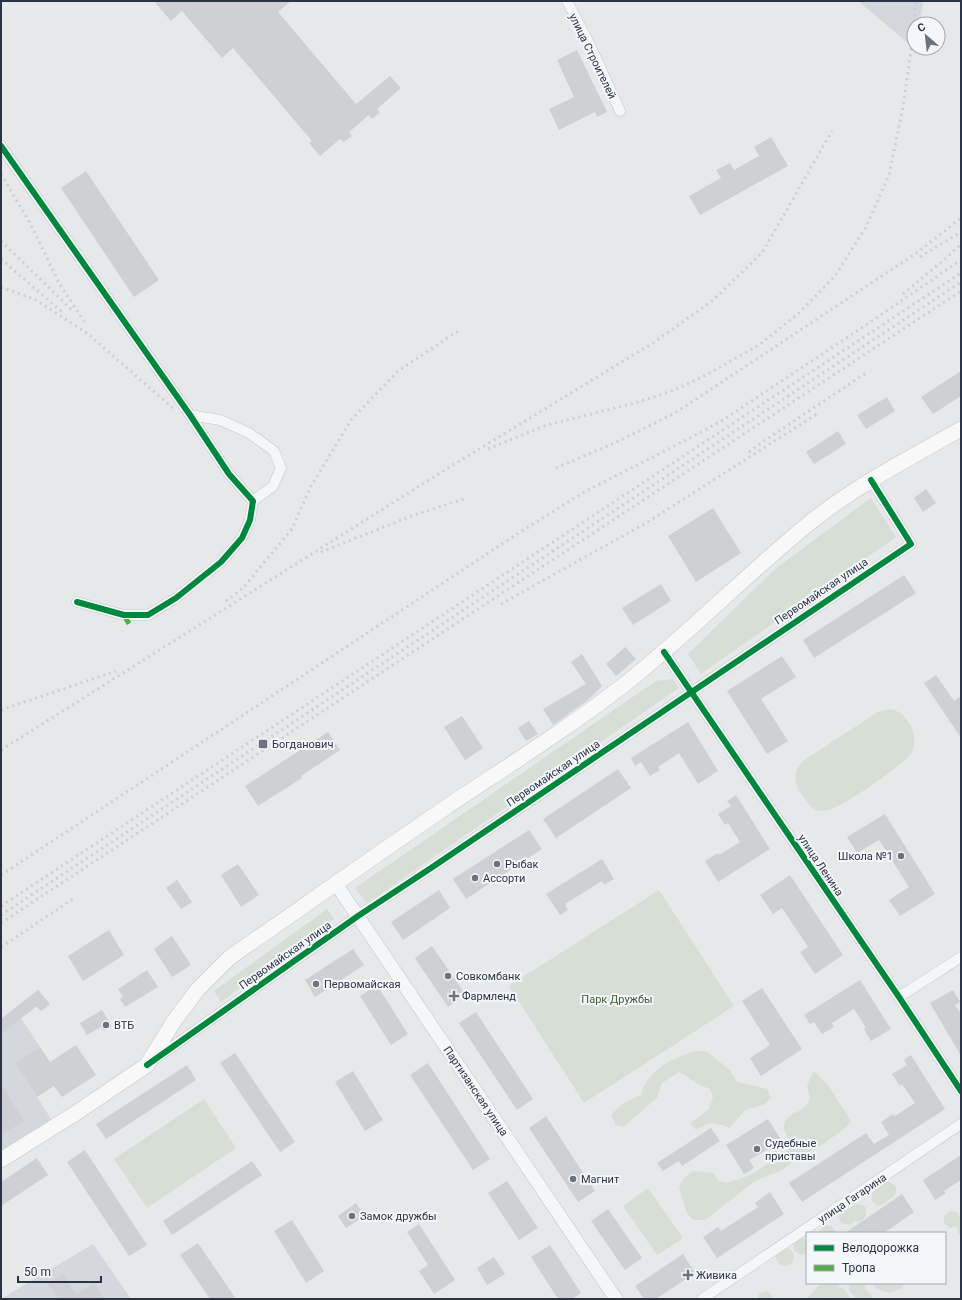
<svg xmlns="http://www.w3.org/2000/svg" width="962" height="1300" font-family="Roboto,sans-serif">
<rect width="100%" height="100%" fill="#e6e8ea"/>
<path fill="#d4d7dd" d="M858,1H923L920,24H914V48H916V50Z
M38,990L50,1004L41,1011L36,1006L21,1018L40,1047L15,1063L53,1122L1,1155V1019Z
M93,1244L131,1299H1Z"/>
<path fill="#d6ded6" d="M871,498L896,537L701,674L688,654L775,569Z
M673,679L679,688L367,903L355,888L656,681Z
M891,709C901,711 906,718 911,726C915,735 916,745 911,753C905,764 849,801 835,808C829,810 822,812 816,810C811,808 808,803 805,799C794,785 791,773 804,760L872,716L878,712Z
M659,890L734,1006L584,1103L509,986Z
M327,909L334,919L221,1002L214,991Z
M696,1051H706L730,1070L737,1082L767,1089L771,1098L763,1105L745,1110L729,1128C712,1121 711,1122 696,1130L690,1123L709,1109L713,1097L710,1089L700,1085L679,1072L662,1083L657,1098L623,1127L616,1125L611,1115L622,1104L641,1095C648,1069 672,1058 696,1051Z
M814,1071L827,1084L851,1121L843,1130L820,1146L795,1160L782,1170L755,1181L705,1220H693L687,1213L679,1187L683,1179L693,1171L713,1173L719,1181L725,1183L740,1179L750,1175L779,1157L785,1153L791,1145L784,1129L785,1121L791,1115L801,1110L807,1105L810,1098L807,1085Z
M204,1099L236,1148L147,1208L114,1159Z
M886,1182H890L896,1187C898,1197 890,1197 885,1203L878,1206L872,1201V1193Z
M648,1188L683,1238L657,1255L623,1206Z
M856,1204L863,1205L866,1208V1216C863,1220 860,1222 855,1221L850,1225L842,1223C835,1216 841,1207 850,1208Z
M950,1211L957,1212C962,1219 961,1227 961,1236L958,1232L957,1226L950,1228L944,1223V1216Z
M825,1225L833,1227L836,1233H819L822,1227Z
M799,1238H803L807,1240V1253L800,1255L794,1250L793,1243Z
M776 1257a9 9 0 1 1 18 0a9 9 0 1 1-18 0Z
M823,1283H838L839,1287L844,1289L851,1299H831L830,1297L829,1299H808C809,1294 811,1295 814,1291C818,1287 817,1286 823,1283Z
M850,1283H868L865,1286V1289L871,1294L872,1299H855V1296C849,1293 847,1289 850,1283Z
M869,1283H905L903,1287L893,1292L889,1293L877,1289L874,1285Z
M767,1291L770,1293L774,1299H757L760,1293Z"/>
<path fill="#ced0d3" d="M154,1H291L278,12L356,104L390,76L401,88L377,109L380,112L372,119L369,115L349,132L352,136L344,142L340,139L320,156L309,143L312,141L233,48L222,58L182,11L171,21Z
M577,50L607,112L597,117L595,112L559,130L549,109L574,97L557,60Z
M771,137L788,166L700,215L689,196L721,178L716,170L730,163L734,170L759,156L754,147Z
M86,171L159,280L134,297L61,188Z
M961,371V396L933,414L921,397Z
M887,397L895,411L866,429L857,415Z
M838,431L846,444L814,464L806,452Z
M926,489L936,503L923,512L914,498Z
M713,508L741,553L696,582L668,536Z
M904,575L916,593L814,658L803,640Z
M661,584L671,601L633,625L622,608Z
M625,647L636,659L616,676L606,664Z
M582,654L602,686L588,700L553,725L543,709L586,684L571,662Z
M782,656L796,677L761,699L788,741L767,754L727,691Z
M936,675L954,701L961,696V738L924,683Z
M462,716L483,748L465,760L444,727Z
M529,721L538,734L526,741L518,728Z
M688,722L718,771L698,784L679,753L658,767L660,770L650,776L641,762L635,766L631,758Z
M328,732L340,750L301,776L302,778L258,806L245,786Z
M618,769L631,788L556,838L543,819Z
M736,795L770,849L718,882L705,861L718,853L719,855L740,842L728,823L725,825L718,814L731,806L727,801Z
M885,814L935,894L900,916L889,900L909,887L879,840L857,853L847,837Z
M529,830L542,849L466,899L453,879Z
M602,859L614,879L604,885L602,881L565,904L568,910L560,915L546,894Z
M238,864L259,895L241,907L221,875Z
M790,875L843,955L815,974L800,952L808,947L782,908L773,914L760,895Z
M177,880L192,902L181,909L166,888Z
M439,890L450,908L403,940L391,922Z
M109,930L124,955L83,981L68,956Z
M172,936L191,965L172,977L154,949Z
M432,946L465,994L448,1007L415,958Z
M353,949L364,965L315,997L305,980Z
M147,970L158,987L125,1007L120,999L123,997L118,989Z
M860,980L891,1029L871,1041L864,1029L866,1028L854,1009L832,1023L834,1027L822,1034L814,1022L810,1024L804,1015Z
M377,985L408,1034L391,1045L360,996Z
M762,988L802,1049L761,1076L750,1058L770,1045L742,1001Z
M38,990L50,1004L41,1011L37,1006L1,1034V1019Z
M953,990L960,1002L955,1005L961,1014V1056L930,1003Z
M102,1010L112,1026L104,1031L101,1027L87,1035L80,1023Z
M476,1012L533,1099L517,1110L459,1023Z
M76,1045L96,1075L62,1097L54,1086L37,1097L15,1063L40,1047L50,1062Z
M235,1053L295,1142L280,1152L220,1063Z
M911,1055L945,1109L802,1202L789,1183L866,1133L874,1144L889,1135L881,1122L893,1114L895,1116L915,1103L902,1084L900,1086L892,1074L907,1065L904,1060Z
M428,1063L490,1159L473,1170L410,1075Z
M187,1065L196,1080L106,1139L96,1124Z
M353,1071L383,1120L365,1131L335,1082Z
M1,1084L24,1121L1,1135Z
M546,1116L595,1191L578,1202L529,1128Z
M768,1119L785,1146L775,1152L772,1147L749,1160L754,1168L744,1174L726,1145Z
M711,1128L720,1141L682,1166L679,1161L663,1171L657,1163Z
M85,1150L147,1245L129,1256L67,1162Z
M961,1155V1180L944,1191L946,1193L935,1200L923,1180Z
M37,1158L48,1175L1,1206V1182Z
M252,1161L262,1175L172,1235L163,1221Z
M507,1181L538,1228L519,1240L488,1193Z
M770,1192L784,1214L717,1258L703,1237L718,1227L721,1231L758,1207L755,1203Z
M902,1194L914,1212L884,1233H845Z
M356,1203L365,1216L346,1228L338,1216Z
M608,1209L642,1258L625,1270L591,1221Z
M292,1220L324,1271L306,1283L274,1231Z
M419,1224L455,1280L434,1294L419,1271L428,1265L407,1232Z
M198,1243L236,1299H210L180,1255Z
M550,1245L581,1293L572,1299H558L531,1257Z
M683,1254L695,1273L656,1299H644L635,1286Z
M494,1257L505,1274L487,1285L477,1268Z
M63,1274L76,1295L94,1283L104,1299H59L48,1283Z"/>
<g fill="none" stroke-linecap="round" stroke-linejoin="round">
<g stroke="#c4c6c8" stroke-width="11">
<path id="minor" d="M567,1L590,45L620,111
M1,146L190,415L229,474L253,501L250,520L242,538L221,562L176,598L148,615H124L77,602
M190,415L220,420L249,433L274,451L281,468L273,486L253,501
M664,652L899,997L961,1091
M899,997L961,957
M152,1061L358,916L431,868L911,544L871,480
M702,1299L961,1124"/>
</g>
<g stroke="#c4c6c8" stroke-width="14">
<path id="tertiary" d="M336,884L616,1299"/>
</g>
<g stroke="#c4c6c8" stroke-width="16">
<path id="secondary" d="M1,1160L76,1113L147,1065L174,1021L198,989L229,958C301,908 373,857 445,808C506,767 567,729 625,684C688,634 745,576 807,525C853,487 908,459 961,429"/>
</g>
<use href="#minor" stroke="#f5f6f7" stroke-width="10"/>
<use href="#tertiary" stroke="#f5f6f7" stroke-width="13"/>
<use href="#secondary" stroke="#f8f8f8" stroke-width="15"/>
<path stroke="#cecfd2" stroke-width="3" stroke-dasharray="2 4" stroke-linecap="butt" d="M913,34L916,1
M1,174L30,223L59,283L85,323
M1,241L73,311
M920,257L961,232
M1,259L62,312
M1,287L36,300L88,334L174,409
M903,294L946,258L961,244
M488,449L547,425L635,403L672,391L706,375L759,345L799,313L835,276L866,227L889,175L903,107L914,29
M749,452L761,443L866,373
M556,468L621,440L675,413L918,252L961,218
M321,552L414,515L464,499
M226,601L243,588L292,529L310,488L351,420L398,371L458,331
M501,604L646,523L817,414
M1,710L116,671
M1,750L448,468L653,343L712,301L762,253L832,131
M1,875L514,536L584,492L688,439L723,420L869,323L961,260
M1,906L961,273
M1,915L961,282
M1,923L961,291
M1,947L73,899"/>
<path stroke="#54ac47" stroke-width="5" stroke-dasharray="10 5" stroke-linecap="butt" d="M124,615L131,627"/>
<g stroke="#f4f6f9" stroke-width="8">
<path id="cycleway" d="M1,146L190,415L229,474L253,501L250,520L242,538L221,562L176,598L148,615H124L77,602
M664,652L899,997L961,1091
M147,1065L358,916L431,868L911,544L871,480"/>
</g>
<use href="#cycleway" stroke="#00873e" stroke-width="6"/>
</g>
<g fill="#6c737f" stroke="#f4f6f9" stroke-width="1.5">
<rect x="258" y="739" width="10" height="10" rx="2"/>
<circle cx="901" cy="856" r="4"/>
<circle cx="497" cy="864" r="4"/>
<circle cx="475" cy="878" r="4"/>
<circle cx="448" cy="976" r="4"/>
<circle cx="316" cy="984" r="4"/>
<path d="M452 990h4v4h4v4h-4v4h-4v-4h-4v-4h4z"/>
<circle cx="106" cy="1025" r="4"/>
<circle cx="757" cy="1149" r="4"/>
<circle cx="573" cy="1179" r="4"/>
<circle cx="352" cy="1216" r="4"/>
<path d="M686 1269h4v4h4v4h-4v4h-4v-4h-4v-4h4z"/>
</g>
<g text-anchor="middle" stroke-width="4" stroke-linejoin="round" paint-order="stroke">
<g font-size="11" fill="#2b3445" stroke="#f4f6f9">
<text transform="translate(593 56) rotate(64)" y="4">улица Строителей</text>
<text transform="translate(821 591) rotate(-34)" y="4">Первомайская улица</text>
<text transform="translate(553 773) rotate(-34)" y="4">Первомайская улица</text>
<text transform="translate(821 865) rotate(56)" y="4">улица Ленина</text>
<text transform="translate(285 955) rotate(-35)" y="4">Первомайская улица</text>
<text transform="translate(476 1091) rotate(56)" y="4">Партизанская улица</text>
<text transform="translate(852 1198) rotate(-34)" y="4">улица Гагарина</text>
</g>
<g font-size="11" fill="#2b3445" stroke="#f4f6f9" text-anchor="start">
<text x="272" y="748">Богданович</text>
<text x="893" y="860" text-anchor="end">Школа №1</text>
<text x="505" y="868">Рыбак</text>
<text x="483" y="882">Ассорти</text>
<text x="456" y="980">Совкомбанк</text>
<text x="324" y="988">Первомайская</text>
<text x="462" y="1000">Фармленд</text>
<text x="114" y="1029">ВТБ</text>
<text x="765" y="1147">Судебные<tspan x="765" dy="13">приставы</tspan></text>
<text x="581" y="1183">Магнит</text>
<text x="360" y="1220">Замок дружбы</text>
<text x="696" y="1279">Живика</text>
</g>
<g font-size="11" fill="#3f6138" stroke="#f4f6f9">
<text x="617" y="1003">Парк Дружбы</text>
</g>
</g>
<rect width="962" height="1300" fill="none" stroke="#2b3445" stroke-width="4"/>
<rect x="806" y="1232" width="140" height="52" fill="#f4f6f9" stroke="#a4a8b1"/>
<rect x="814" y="1245" width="20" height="6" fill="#00873e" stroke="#a4a8b1"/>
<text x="842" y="1252" font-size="12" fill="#2b3445">Велодорожка</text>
<rect x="814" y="1265" width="20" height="6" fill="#54ac47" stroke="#a4a8b1"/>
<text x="842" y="1272" font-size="12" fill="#2b3445">Тропа</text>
<g transform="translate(926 36) rotate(332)"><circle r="19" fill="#f4f6f9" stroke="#a4a8b1"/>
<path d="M0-3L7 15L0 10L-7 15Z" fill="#6c737f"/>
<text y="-6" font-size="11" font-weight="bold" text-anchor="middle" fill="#2b3445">С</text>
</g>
<path d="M18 1276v6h83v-6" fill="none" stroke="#2b3445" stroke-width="2"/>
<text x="24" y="1276" font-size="12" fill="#2b3445" stroke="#f4f6f9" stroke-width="3" paint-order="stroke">50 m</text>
</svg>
